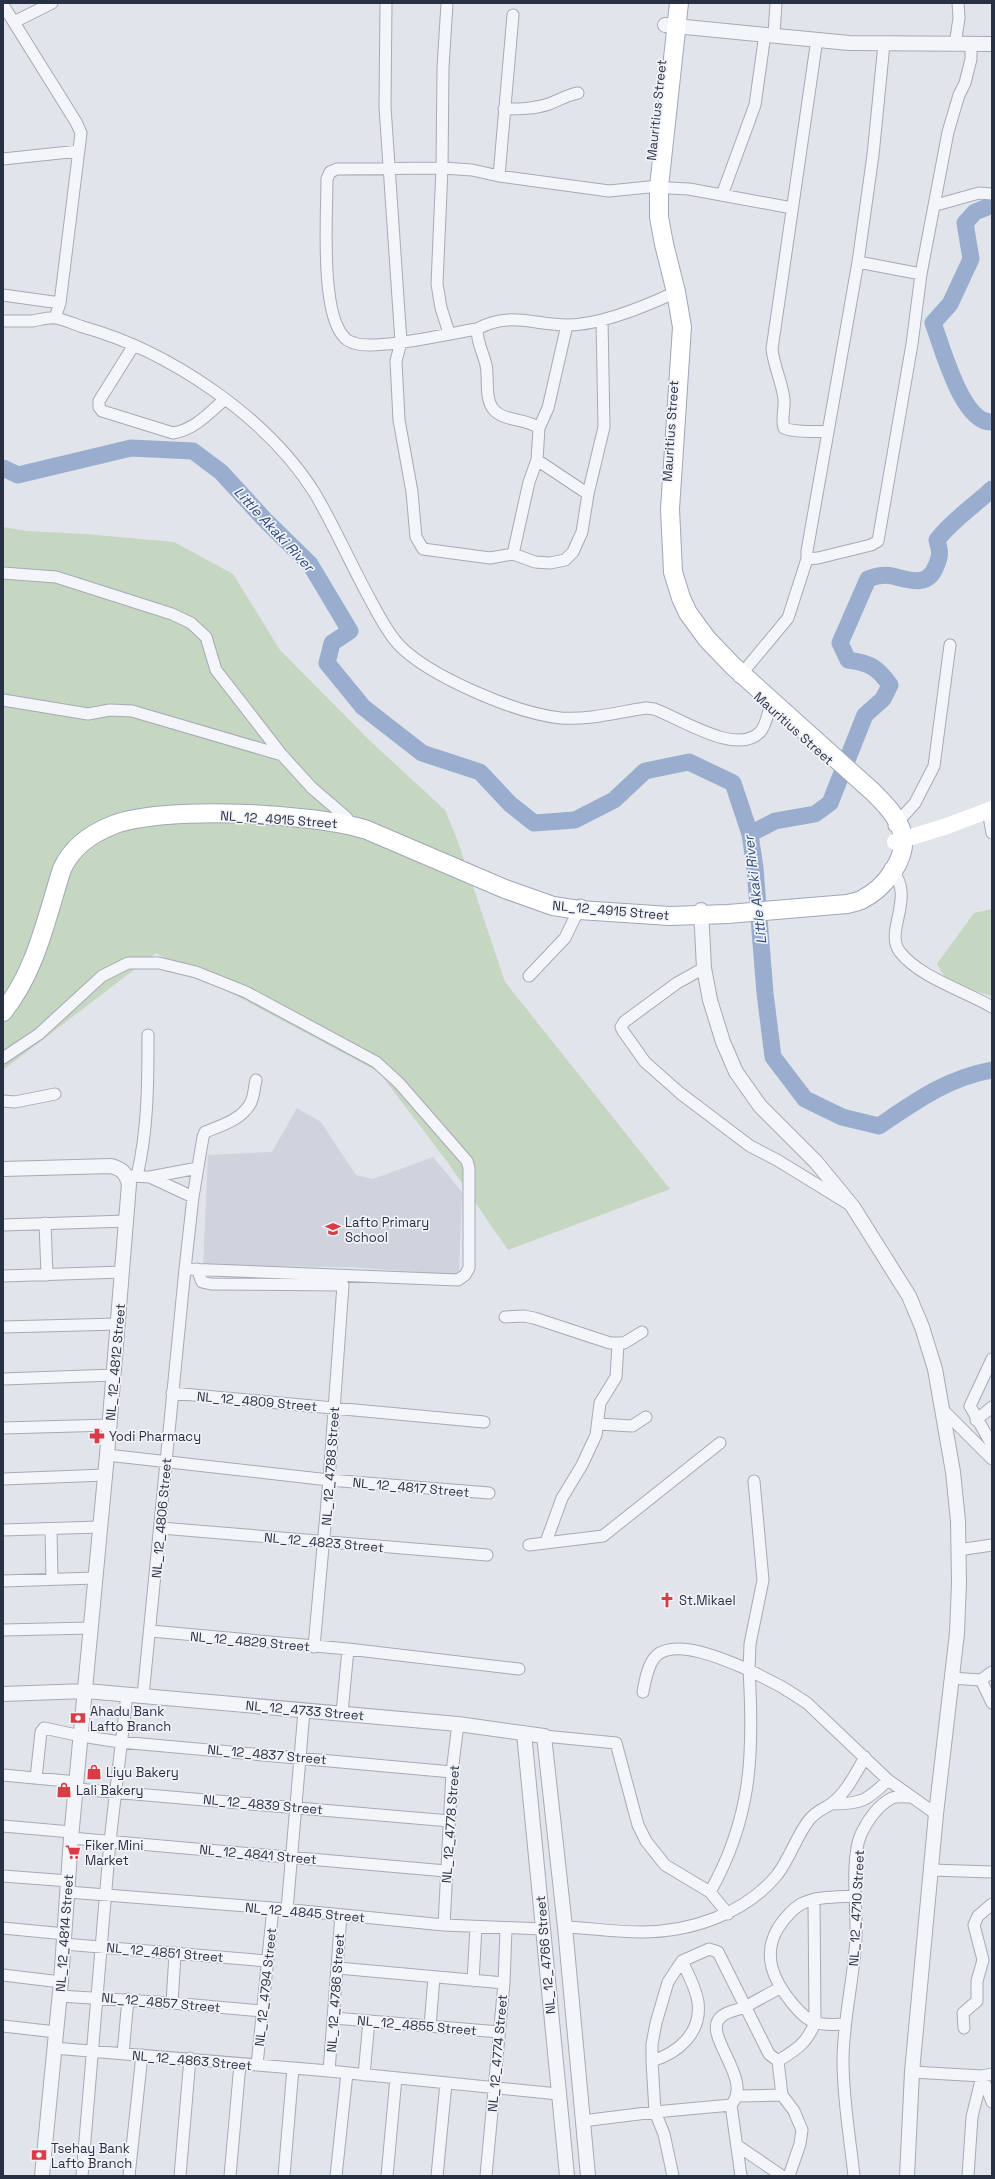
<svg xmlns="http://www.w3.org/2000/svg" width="995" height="2179" font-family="'Space Grotesk',sans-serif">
<rect width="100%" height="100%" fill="#e1e4eb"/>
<path fill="#cfd3dd" d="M297,1108L321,1122L356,1175L373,1179L433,1157L462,1192L459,1275L349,1267L203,1266L208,1155L272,1152Z"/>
<path fill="#c5d6c1" d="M3,527L27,531L85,534L174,542L233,574L280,650L369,740L445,810L457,839L505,982L670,1189L508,1250L446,1160L379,1072L156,953L3,1070Z
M992,909V996L968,989L946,979L937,964L974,913Z"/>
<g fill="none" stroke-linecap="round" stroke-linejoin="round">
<path stroke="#99aece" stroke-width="17" d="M992,205L975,212L965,223L971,259L950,304L933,323C942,346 962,424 992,422
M3,468L18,475L131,448L193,451L221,472L265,520L310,564L350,631L332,643L327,663L363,707L422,753L480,772L510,804L534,823L575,820L614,800L645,771L689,762L733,783L750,834L755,868L765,993L773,1057L805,1099L842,1117L879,1126C916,1101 947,1078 992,1070
M750,834L775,821L815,814L830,803L865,715L883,699L890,685C877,667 870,663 848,660L840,643L868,579C876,576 884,574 892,576C909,580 928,588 936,566C941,555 940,551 937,540C952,520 974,506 992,489"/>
<g stroke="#a6aab6" stroke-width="13">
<path id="minor" d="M386,3L385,107L401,342L396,361L399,420L412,492L416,537L423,549L490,558L513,554L535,562L550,563L565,560L573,552L582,532L588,494L604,427L602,320
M447,3L443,68L442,168L437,284L441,308L449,333
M3,5L76,122L81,133L60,303L55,318
M14,22L52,3
M774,34L776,3
M817,39L772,349C774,367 782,382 784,399C785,409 781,418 784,428C792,432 818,432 828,431
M955,45L959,18L958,3
M504,109C519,109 534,109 549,104C559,100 567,95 578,93
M3,159L79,151
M499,176L513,15
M722,195L755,105L765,34
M936,205L979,193L992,194
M858,262L921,274
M676,292C646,306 601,325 568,325C534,325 509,311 477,329C451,333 376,351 354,343C351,342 346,340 344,337C320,312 327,214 327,179L330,172L337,169L442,168L472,170L499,176L609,191L649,187L689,189L792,208
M3,295L60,303
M3,321C12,321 22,321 32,321C39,320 48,317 56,318C65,320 74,324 83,327C169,351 266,416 314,492C335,527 351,565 371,601C379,616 387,632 399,645C430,677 518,714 561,718C590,720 618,712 646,708L654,709C678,717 737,757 760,732C767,725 768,710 772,701
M477,329C477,343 483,352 486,365C489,378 484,399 494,410C505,422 526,418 539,428
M134,345L99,401V407L102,411L173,433C194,430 209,413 225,399
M537,460L588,494
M513,554L529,482L537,460L539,428L548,408L567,325
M807,559L818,558L871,545L878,541L912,344L921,274L948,132L959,95L965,83L971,59V44
M3,573L56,577L172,614L191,623L206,637L216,670L282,755L312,788L347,818
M739,677L788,618L807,559V551L858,262L873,155L884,44
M3,700L88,714L110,710L132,711L282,755
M988,811L992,833
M894,826L915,803L934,766L950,645
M890,868C918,896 883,931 900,952C919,977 965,991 992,1007
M704,968L677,983L624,1022L621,1027L623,1031L645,1062L680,1093L750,1146L777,1160L847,1203
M529,976L565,938L581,905
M3,1058L39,1034L102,976L128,963H159L196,972L246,992L376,1062L399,1083L467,1161L469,1168V1268L465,1275L458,1280L185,1269
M3,1101L15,1102L55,1094
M130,1176L150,1177L193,1197
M137,1176C148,1130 148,1082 148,1035
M150,1177L198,1168
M45,1223L47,1275
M3,1225L127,1221
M197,1269L202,1282L211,1284L343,1285L329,1480L314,1647
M3,1276L122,1272
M505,1317L524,1316L534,1318L610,1343H624L642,1332
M3,1327L118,1324
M992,1359L970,1406L992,1445
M3,1379L114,1375
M172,1393L484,1422
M944,1411L992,1459
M976,1420L992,1407
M599,1424L632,1426L646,1417
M3,1428L110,1425
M107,1455L329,1480L489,1493
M3,1479L105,1475
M161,1528L487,1555
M51,1529L52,1579
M3,1530L100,1527
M546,1542L562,1498L582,1465L596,1435L600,1403L616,1377L618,1344
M529,1545L603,1536L720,1443
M958,1550L992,1545
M3,1581L95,1578
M3,1630L91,1628
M151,1631L348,1649L519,1669
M951,1678L981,1680L992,1703
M981,1680L992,1672
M643,1692C645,1681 648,1663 657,1655C678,1638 728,1661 749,1670L750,1644L763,1580L754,1481
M143,1696L185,1269L193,1197L203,1137L205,1132C220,1126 241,1120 250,1104C254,1098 254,1088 256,1080
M342,1713L348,1649
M544,1736L616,1743L638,1825L646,1841L665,1865L710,1892L728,1914
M3,1775L77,1782
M36,1778L41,1732L44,1728L81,1736L120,1742L452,1772
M77,1789L450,1821
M831,1804C861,1804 867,1801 888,1780
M3,1826L71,1832
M71,1838L446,1871
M931,1870L992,1872
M3,1876L69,1881
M68,1892L273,1908L444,1925L542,1929
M710,1892C752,1818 754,1753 749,1670L782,1687L807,1703L888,1780L936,1814
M287,1910L304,1711
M444,1925L452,1772L458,1724
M565,1927C590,1928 615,1932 641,1932C690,1932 745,1914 777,1875C790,1858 796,1837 809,1820C815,1812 823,1809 831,1804C846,1793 856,1773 865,1757
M3,1928L65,1934
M64,1944L267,1961
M338,1968L504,1983
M3,1975L61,1982
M473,1981L476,1927
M59,1996L172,2003L262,2011
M172,2003L175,1954
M334,2018L499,2032
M845,2024C836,2024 823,2026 815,2022C805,2019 798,2010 792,2003C773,1980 762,1955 778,1928C784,1919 791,1910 801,1904C817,1896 837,1897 855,1896
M3,2026L56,2032
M430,2026L434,1977
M964,2028L963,2013L977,2001V1981L983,1960L974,1925L978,1916L992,1904
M54,2048L329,2071L558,2094
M123,2054L128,1999
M652,2061C678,2053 702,2033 698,2002C696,1988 688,1974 682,1961
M778,2061C797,2049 806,2044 815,2023L814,1899
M257,2065L273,1908
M329,2071L341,1915
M912,2072L982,2076L992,2074
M364,2075L369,2021
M982,2076L992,2102
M737,2096L782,2095
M731,2105L741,2176
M582,2121L655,2112L731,2105C755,2079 699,2033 722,2016C728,2011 738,2010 745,2007C756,2001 768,1994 780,1988
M738,2146L782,2176
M82,2176L110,1841L127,1694
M129,2176L142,2055
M180,2176L190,2058
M230,2176L240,2064
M284,2176L293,2068
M336,2176L347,2073
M387,2176L396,2078
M437,2176L446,2083
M486,2176L504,1983L506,1929
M673,2176L664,2134L655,2112L652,2061V2044L656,2023L668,1982L682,1961L709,1949L718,1952L769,2054L778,2061L782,2095L794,2111L802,2130L800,2144L789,2176
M854,2176C850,2138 843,2100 843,2061C843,2019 854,1979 856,1937C857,1910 850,1859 861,1834C867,1821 878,1805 892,1798C897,1796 905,1797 911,1797
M968,2176L972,2117L982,2076"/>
</g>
<g stroke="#a6aab6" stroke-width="16">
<path id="tertiary" d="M665,25L849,43L992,44
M701,910L704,968L710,1000L723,1042L736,1072L760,1106L816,1162L853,1207L909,1296L922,1327L935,1369L953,1472L958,1521L959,1582L957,1633L936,1814L912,2072L907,2176
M3,1169L111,1166C122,1169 126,1173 129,1184L107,1455L71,1838L61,1982L42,2176
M3,1694L86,1691L458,1724L544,1736L565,1927L588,2176
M524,1733L567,2176"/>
</g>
<g stroke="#9fa7b8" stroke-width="20">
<path id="primary" d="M3,1012C36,971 46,919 62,869C72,847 90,834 113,825C163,805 315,813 367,830L505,889L553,906L579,910L670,916L728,914L847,904C851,903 857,902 861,900C884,889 909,858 902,832C897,816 885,804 873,792L733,666L707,639L688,613L681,598L673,572L670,509L682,327L676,292L664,244L659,217V187L679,3"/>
</g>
<use href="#minor" stroke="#f4f5f9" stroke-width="11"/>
<use href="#tertiary" stroke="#f4f5f9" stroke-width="14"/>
<path stroke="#fff" stroke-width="16" d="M895,842L947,826L992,809"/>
<use href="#primary" stroke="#fff" stroke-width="18"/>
</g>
<defs>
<g id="school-bare" transform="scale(1.2)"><path d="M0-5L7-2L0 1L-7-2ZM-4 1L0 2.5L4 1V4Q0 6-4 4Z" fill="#da3c47" stroke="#f1f3f8" stroke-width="2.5" paint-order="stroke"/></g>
<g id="pharmacy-bare" transform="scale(1.2)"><path d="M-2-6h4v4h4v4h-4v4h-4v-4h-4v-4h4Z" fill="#da3c47" stroke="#f1f3f8" stroke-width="2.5" paint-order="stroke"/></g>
<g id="church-bare" transform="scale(1.2)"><path d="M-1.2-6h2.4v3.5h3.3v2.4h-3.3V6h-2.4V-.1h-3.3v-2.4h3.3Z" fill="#da3c47" stroke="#f1f3f8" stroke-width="2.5" paint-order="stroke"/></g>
<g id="bank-bare" transform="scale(1.2)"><path d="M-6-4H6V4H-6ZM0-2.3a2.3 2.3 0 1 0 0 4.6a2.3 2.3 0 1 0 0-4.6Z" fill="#da3c47" stroke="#f1f3f8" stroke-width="2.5" paint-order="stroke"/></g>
<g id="shop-bare" transform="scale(1.2)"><path d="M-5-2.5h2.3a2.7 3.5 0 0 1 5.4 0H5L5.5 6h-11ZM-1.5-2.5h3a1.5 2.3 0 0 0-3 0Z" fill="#da3c47" stroke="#f1f3f8" stroke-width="2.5" paint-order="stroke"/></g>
<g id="supermarket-bare" transform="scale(1.2)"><path d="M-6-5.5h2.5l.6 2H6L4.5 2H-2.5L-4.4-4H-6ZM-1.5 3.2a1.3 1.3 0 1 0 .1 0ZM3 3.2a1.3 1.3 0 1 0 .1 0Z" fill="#da3c47" stroke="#f1f3f8" stroke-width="2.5" paint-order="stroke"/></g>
</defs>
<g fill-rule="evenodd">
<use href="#school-bare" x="333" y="1229"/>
<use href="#pharmacy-bare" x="97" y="1436"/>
<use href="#church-bare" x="667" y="1600"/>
<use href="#bank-bare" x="78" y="1718"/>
<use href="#shop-bare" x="94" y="1772"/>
<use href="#shop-bare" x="64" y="1790"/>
<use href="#supermarket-bare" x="73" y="1852"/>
<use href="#bank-bare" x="39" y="2155"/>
</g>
<g text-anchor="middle" stroke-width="3.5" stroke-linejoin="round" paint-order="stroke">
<g font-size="13" fill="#283044" stroke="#f1f3f8">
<text transform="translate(656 110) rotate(-84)" y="5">Mauritius Street</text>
<text transform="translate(670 431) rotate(-86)" y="5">Mauritius Street</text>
<text transform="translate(794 728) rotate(42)" y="5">Mauritius Street</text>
<text transform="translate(279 819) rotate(4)" y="5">NL_12_4915 Street</text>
<text transform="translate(611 910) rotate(5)" y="5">NL_12_4915 Street</text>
<text transform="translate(115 1362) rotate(-85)" y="5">NL_12_4812 Street</text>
<text transform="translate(257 1401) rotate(5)" y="5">NL_12_4809 Street</text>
<text transform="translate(330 1466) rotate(-86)" y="5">NL_12_4788 Street</text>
<text transform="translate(411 1487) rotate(5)" y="5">NL_12_4817 Street</text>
<text transform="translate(161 1518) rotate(-85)" y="5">NL_12_4806 Street</text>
<text transform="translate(324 1542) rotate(5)" y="5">NL_12_4823 Street</text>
<text transform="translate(250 1641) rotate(5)" y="5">NL_12_4829 Street</text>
<text transform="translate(305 1710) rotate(5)" y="5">NL_12_4733 Street</text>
<text transform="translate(267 1754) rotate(5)" y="5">NL_12_4837 Street</text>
<text transform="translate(263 1804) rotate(5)" y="5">NL_12_4839 Street</text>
<text transform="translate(450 1824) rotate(-86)" y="5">NL_12_4778 Street</text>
<text transform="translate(258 1854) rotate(5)" y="5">NL_12_4841 Street</text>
<text transform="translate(856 1908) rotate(-87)" y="5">NL_12_4710 Street</text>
<text transform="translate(305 1912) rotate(5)" y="5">NL_12_4845 Street</text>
<text transform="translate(64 1933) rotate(-86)" y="5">NL_12_4814 Street</text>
<text transform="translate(165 1952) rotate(5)" y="5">NL_12_4851 Street</text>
<text transform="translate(545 1955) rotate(-95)" y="5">NL_12_4766 Street</text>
<text transform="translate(265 1987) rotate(-84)" y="5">NL_12_4794 Street</text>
<text transform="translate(335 1993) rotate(-86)" y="5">NL_12_4786 Street</text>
<text transform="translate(161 2002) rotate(5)" y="5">NL_12_4857 Street</text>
<text transform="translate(417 2025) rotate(5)" y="5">NL_12_4855 Street</text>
<text transform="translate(497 2053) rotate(-85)" y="5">NL_12_4774 Street</text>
<text transform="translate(192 2060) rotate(5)" y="5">NL_12_4863 Street</text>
</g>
<g font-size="13" fill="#283044" stroke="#f1f3f8" text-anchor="start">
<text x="345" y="1227">Lafto Primary<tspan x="345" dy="15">School</tspan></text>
<text x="109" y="1441">Yodi Pharmacy</text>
<text x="679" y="1605">St.Mikael</text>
<text x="90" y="1716">Ahadu Bank<tspan x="90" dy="15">Lafto Branch</tspan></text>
<text x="106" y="1777">Liyu Bakery</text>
<text x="76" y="1795">Lali Bakery</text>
<text x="85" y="1850">Fiker Mini<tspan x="85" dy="15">Market</tspan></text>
<text x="51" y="2153">Tsehay Bank<tspan x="51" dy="15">Lafto Branch</tspan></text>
</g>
<g font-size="14" font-style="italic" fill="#2e4b7c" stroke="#f1f3f8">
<text transform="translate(274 529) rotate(47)" y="5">Little Akaki River</text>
<text transform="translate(755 890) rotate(-97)" y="5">Little Akaki River</text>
</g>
</g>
<rect width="995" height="2179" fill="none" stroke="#283044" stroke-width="8"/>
</svg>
